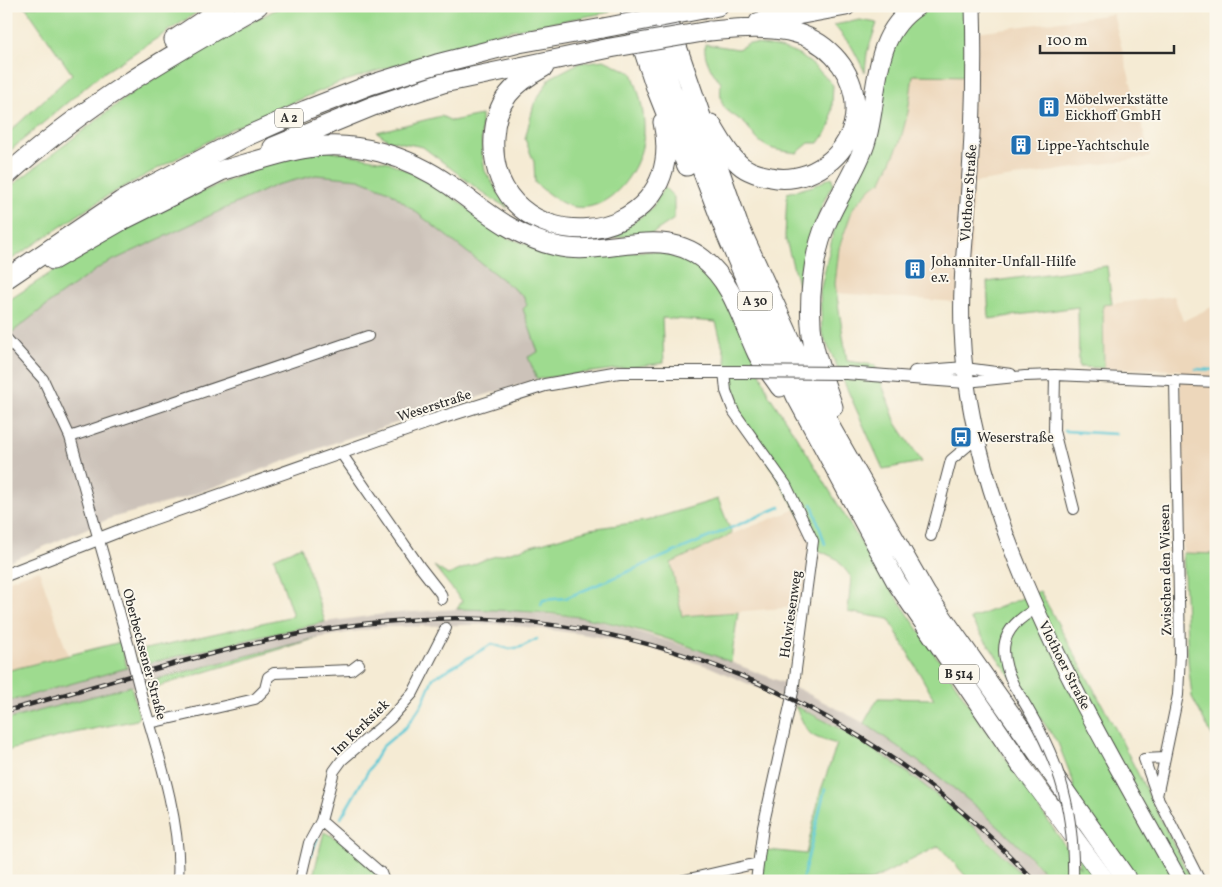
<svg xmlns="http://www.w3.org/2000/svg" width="1222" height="887" font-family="Vollkorn,serif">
<rect width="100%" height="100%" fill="#fbf7ec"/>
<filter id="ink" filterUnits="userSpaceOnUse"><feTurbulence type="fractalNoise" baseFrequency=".02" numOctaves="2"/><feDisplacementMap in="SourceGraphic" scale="10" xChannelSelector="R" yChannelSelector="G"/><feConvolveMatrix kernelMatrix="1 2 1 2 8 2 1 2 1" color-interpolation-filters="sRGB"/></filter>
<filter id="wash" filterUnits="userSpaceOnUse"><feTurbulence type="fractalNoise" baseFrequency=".0096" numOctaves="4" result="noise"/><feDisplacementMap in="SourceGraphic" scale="20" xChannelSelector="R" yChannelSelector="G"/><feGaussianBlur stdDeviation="1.12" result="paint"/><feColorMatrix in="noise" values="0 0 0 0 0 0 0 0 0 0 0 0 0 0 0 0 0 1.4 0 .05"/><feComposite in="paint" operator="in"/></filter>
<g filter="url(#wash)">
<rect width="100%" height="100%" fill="#f5ebd4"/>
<path fill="#edd7bb" d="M1113,14L1150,157L973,183L970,303L836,293L835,284L839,248L853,208L872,187L882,181L908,112L913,75L969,33Z
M1174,296L1183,321L1216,305V554L1183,553L1180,370L1104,368L1103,305Z
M799,508L814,541L809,606L681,616L670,563L732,534Z
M39,570L68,655L6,671V581Z"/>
<path fill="#ccc2b9" d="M316,175L359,179L389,191L524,296L527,305L523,309L538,352L528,358L537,379L342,440L181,499L111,518L6,563V337L60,295L103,265L276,185Z
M457,609L502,610L585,618L623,627L713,655L799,689L864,723L926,766L968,798L1021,848L1051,881H1027L991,842L882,754L843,729L788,701L710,667L633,643L582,634L503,624L382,627L317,638L6,720V702L127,668L325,622L384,614Z"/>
<path fill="#9edb8f" stroke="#64835d" d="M25,6H207L100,75L6,154V135L72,74Z
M282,6H609L610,12L502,32L339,83L231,129L107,196L6,263V190L133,92L198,51Z
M930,6H967L969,76L913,75L908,112L900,142L882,181L872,187L853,208L839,248L835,284L847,361L875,365L896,423L922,462L883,469L822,333L820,292L837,217L888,60L900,35L924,8Z
M860,20L877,23L867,53L865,72L852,47L834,25Z
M749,43C794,49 802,52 833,85L831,125L819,143H809L797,153C786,151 772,151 763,144C756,140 752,132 747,126C730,109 718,114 721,83C712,72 703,59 705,44L738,49Z
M604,60L632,73C640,94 647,119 643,142C638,174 607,216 570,206C557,202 545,191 535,183L534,162L525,139L534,104L550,78L579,63Z
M481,115L482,153L485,171L508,208L487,196L423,147L388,140L377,132L441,116L452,121Z
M326,150L389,162L438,186L508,238L553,252L672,251L698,262L736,311L769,395L807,453L872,561L1080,868L1073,781L1058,743L970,619L1040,591L1115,728L1192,881H1051C1037,862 1019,846 1003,831C960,790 913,757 864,723L878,698L934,699L889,619L848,612L851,577L837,559L816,549L814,541L728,392L726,359L716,322L662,318L664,363L537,379L528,357L538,352L523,309L527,305L523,296L389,191L359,179L316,175L276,185L103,265L60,295L6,337V302L123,226L275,160Z
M832,177L833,185C816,206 807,263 800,291L785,237L787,193L813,186Z
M664,187L674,197V219L653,233L602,239L571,241L539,234L533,227L567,236L593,235L631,224L652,208Z
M1107,266L1112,304L1103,305L1104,368L1079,367L1078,307L989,319L987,282Z
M718,499L732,534L671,563L682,616L738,612L731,662C684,644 635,626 585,618C543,611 499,610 457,609L462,601L434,566L448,575L486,559L590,529L646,521Z
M301,546L325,622L140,665L137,651L293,616L274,558Z
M1183,553L1216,554V743L1192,697L1188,661Z
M317,638L146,690L145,682Z
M121,642L127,668L6,702V671Z
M131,686L139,716L137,720L74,733L6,751V720Z
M795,706C884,747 961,809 1027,881H970L939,846L870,881H754L758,849L806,854L821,790L837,744C805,735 810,736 795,706Z
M324,832L352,846L382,881H312Z"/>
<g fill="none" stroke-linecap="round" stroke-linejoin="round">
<path stroke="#5dc9d6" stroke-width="2.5" d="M1196,369L1216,370
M1065,431L1116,434
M812,504L825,544
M541,605L543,600L566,598L780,507
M341,818L382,747L407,726L422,704L433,678L492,644L510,649L521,647L537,639
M311,855L318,837
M802,881L825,789"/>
</g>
</g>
<g filter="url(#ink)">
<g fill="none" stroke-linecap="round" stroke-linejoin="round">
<g stroke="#494844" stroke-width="12">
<path id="minor" d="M6,338L43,379L70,437L129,647
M965,368L1011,374
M724,371L726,391L734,412L786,485L813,541L793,692L763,827L756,881
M1055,375L1054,431L1074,509
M1175,380L1180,653L1178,695L1157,796L1200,881
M966,382L1025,376L1055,375L1216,382
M70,437L368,336
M341,453L420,567L441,594L442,599
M931,536L951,460L977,438
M1014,686C997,651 1000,628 1036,609
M143,702C159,755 182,826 178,881
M150,723L255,699L265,689L268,677L274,673L351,670L359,664
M1157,795L1144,759L1165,758
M321,821L381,873L384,881
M300,881L309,843L321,821L334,771L342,760L390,719L413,693L446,628
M680,881L758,863"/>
</g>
<g stroke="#494844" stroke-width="14">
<path id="tertiary" d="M915,372L965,368
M846,373L966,382
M6,575L132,526L434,420L545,385L619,372H742"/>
</g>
<g stroke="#494844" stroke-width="17">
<path id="secondary" d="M973,6C975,71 973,136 968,201C965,244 960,287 962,330C969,523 1089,715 1180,881"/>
</g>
<g stroke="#494844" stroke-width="19">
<path id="trunk" d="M1021,765L1106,881"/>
</g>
<g stroke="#494844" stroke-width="21">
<path id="motorway" d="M629,6L656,88L687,166
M644,6L671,88L727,236L796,396L897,583L1021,765
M663,6L738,224L832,430L926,594L1128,881
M703,9L718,6
M759,22L846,6
M709,31C735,29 762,26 788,31C864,47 882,143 808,174C796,178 783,180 771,177C759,175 745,171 737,162C726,151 719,137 711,124
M174,40L225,6
M544,67C513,84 496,100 494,137C486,267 692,256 663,122
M273,147L373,106L443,83L610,48
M214,173C243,165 272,155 302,149C354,138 409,156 451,186C484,210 515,237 556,246C604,258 659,224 703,259C733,283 741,319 757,353C763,365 773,376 780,387
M6,176C84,105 167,57 258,6
M53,260L121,221L225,169
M6,279L121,201L245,137L306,110L370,85L437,64L519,43L603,28
M833,407C826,386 817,364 813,342C807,307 812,255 827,222C838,196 856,171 865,144C880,96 869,37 917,6"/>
</g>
<use href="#minor" stroke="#fff" stroke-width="10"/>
<use href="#tertiary" stroke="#fff" stroke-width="12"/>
<use href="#secondary" stroke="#fff" stroke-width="15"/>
<use href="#trunk" stroke="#fff" stroke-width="18"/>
<use href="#motorway" stroke="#fff" stroke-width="19"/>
<g stroke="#2b2b2b" stroke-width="4.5">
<path id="rail" d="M6,711C128,678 256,634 382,622C629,597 867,701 1034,881"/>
</g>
<use href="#rail" stroke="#fbf7ec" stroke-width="2.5" stroke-dasharray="8" stroke-linecap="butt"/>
<g stroke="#494844" stroke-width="12" stroke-linecap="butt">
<path id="minor-bridge" d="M129,647L143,702
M1014,686C1056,752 1075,802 1073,881"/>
</g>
<g stroke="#494844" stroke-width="14" stroke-linecap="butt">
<path id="tertiary-bridge" d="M742,372L846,373"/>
</g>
<g stroke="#494844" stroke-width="21" stroke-linecap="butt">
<path id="motorway-bridge" d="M603,28L703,9
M610,48L709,31"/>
</g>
<use href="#minor-bridge" stroke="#fff" stroke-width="10"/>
<use href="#tertiary-bridge" stroke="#fff" stroke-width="12"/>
<use href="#motorway-bridge" stroke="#fff" stroke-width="19"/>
</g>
</g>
<defs>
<g id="building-square" transform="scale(1.125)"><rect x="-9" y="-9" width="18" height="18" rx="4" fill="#1f6fb2" stroke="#fbf7ec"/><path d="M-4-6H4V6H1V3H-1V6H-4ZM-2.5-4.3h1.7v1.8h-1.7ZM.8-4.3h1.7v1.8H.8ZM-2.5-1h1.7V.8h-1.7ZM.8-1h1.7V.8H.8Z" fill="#fff"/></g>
<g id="bus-square" transform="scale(1.125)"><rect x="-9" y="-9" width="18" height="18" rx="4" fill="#1f6fb2" stroke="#fbf7ec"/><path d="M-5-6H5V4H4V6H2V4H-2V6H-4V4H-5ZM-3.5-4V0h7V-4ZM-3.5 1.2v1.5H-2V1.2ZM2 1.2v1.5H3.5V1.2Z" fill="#fff"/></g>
</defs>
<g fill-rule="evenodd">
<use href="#building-square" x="1049" y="107"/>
<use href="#building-square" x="1021" y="145"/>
<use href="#building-square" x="915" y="269"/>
<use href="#bus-square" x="961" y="437"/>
</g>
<g text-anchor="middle" stroke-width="4" stroke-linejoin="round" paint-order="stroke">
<g fill="#fbf7ec" stroke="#696865" stroke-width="1">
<rect x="275" y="108.5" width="28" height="19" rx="4"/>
<rect x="737.5" y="291.5" width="35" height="19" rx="4"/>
<rect x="939" y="664.5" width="40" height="19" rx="4"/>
</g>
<g font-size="12" font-weight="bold" fill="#2b2b2b">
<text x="289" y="122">A 2</text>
<text x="755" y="305">A 30</text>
<text x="959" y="678">B 514</text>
</g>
<g font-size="14" fill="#2b2b2b" stroke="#fbf7ec" text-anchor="start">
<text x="1065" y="104">Möbelwerkstätte<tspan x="1065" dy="16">Eickhoff GmbH</tspan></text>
<text x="1037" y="150">Lippe-Yachtschule</text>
<text x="931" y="266">Johanniter-Unfall-Hilfe<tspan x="931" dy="16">e.v.</tspan></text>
<text x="977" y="442">Weserstraße</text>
</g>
<g font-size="14" fill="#2b2b2b" stroke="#fbf7ec">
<text transform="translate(968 193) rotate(-86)" y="5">Vlothoer Straße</text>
<text transform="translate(434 405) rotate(-18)" y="5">Weserstraße</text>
<text transform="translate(1165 570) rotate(-91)" y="5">Zwischen den Wiesen</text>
<text transform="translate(790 614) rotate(-82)" y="5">Holwiesenweg</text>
<text transform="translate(145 654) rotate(75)" y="5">Oberbecksener Straße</text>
<text transform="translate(1065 665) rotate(63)" y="5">Vlothoer Straße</text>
<text transform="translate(360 727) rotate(-44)" y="5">Im Kerksiek</text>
</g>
</g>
<rect width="1222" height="887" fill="none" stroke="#fbf7ec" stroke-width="25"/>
<path d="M1040 45v8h134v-8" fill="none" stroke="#2b2b2b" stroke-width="2.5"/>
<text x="1047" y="45" font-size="15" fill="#2b2b2b" stroke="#fbf7ec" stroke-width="4" paint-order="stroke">100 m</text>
</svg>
